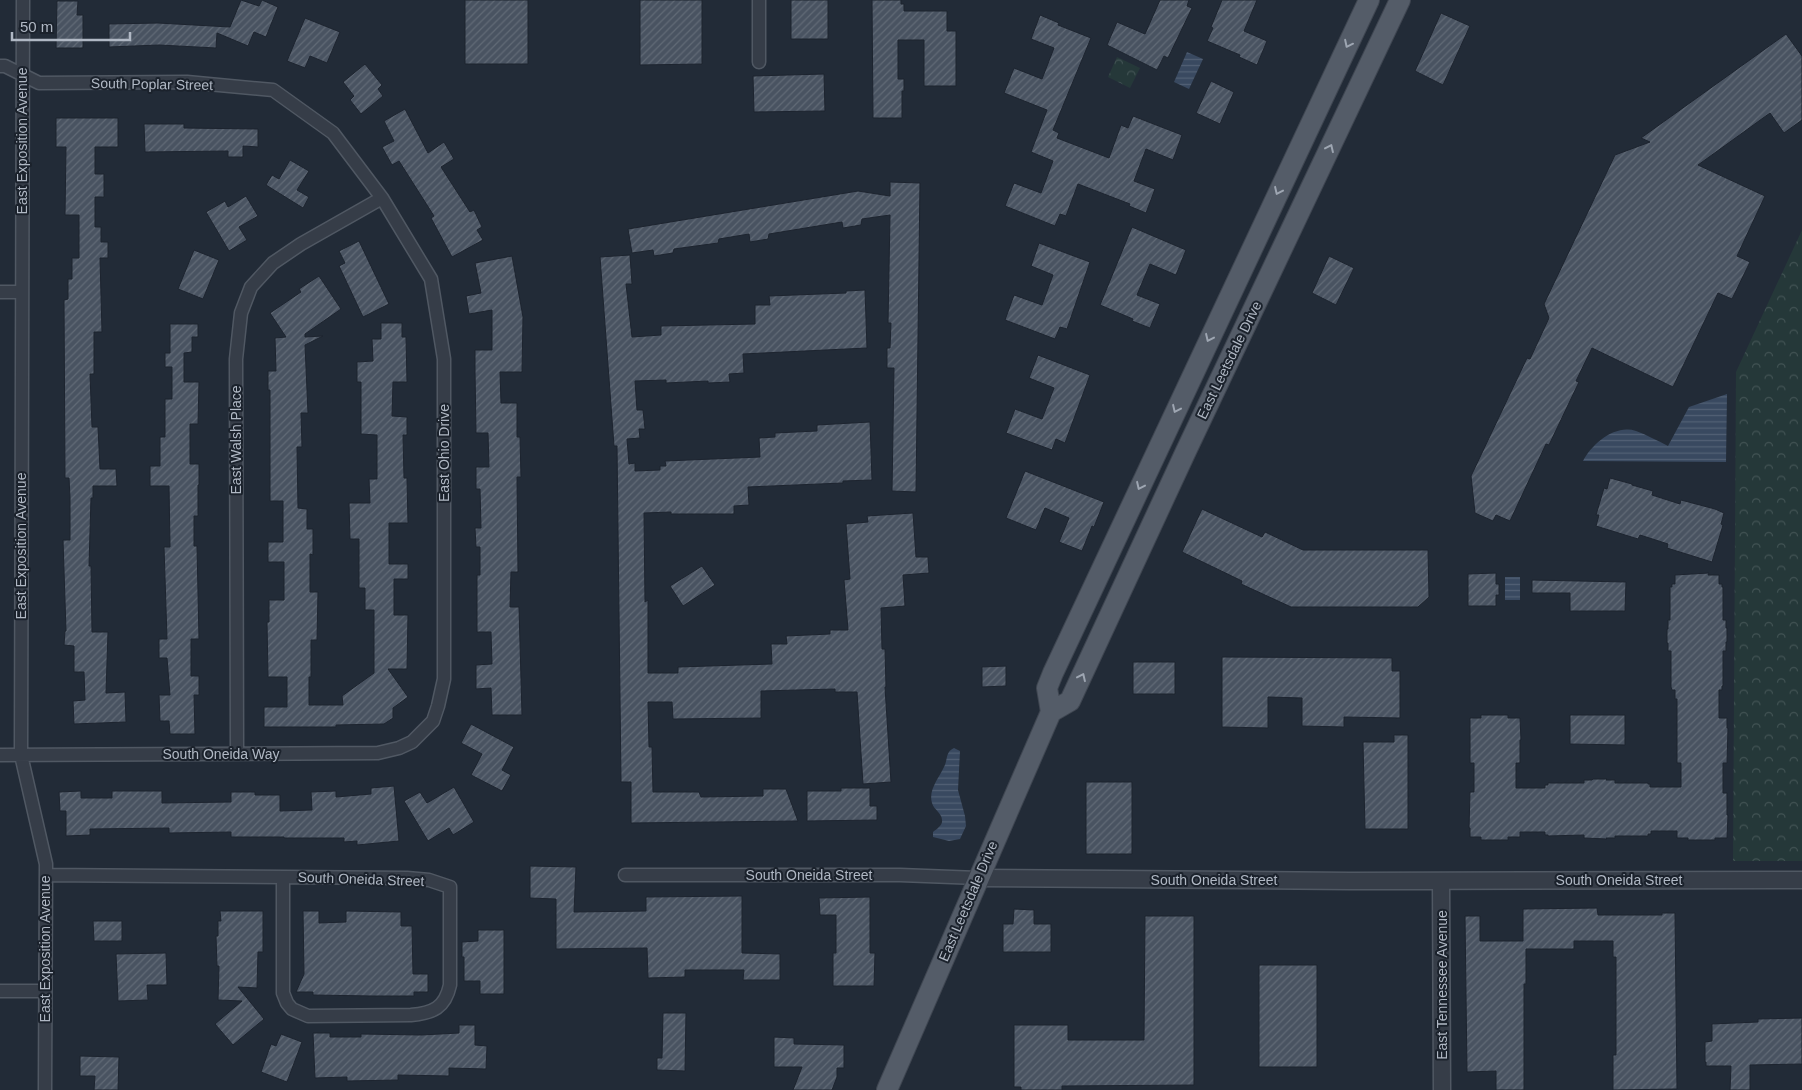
<svg xmlns="http://www.w3.org/2000/svg" width="1802" height="1090" font-family="Arial,sans-serif">
<defs>
<pattern id="park-crowns" width="20" height="18" patternUnits="userSpaceOnUse" patternTransform="scale(1.25)"><rect width="20" height="18" fill="#253839"/><path d="M2 6a3 3 0 1 1 6 0M12 15a3 3 0 1 1 6 0" fill="none" stroke="#425354"/></pattern>
<pattern id="water-rules" width="6" height="5" patternUnits="userSpaceOnUse" patternTransform="scale(1.25)"><rect width="6" height="5" fill="#394960"/><path d="M0 2.5h6" fill="none" stroke="#536175"/></pattern>
<pattern id="building-hatch" width="6" height="6" patternUnits="userSpaceOnUse" patternTransform="scale(1.25)"><rect width="6" height="6" fill="#495361"/><path d="M-1 1l2-2M0 6l6-6M5 7l2-2" fill="none" stroke="#616a76"/></pattern>
</defs>
<rect width="100%" height="100%" fill="#222b37"/>
<path fill="url(#park-crowns)" d="M1117,57L1140,68L1130,88L1108,77Z
M1802,230V861H1733L1736,372Z"/>
<path fill="url(#water-rules)" d="M1187,52L1203,59L1189,89L1174,82Z
M1727,394L1726,462L1583,461C1592,444 1615,424 1636,431C1647,435 1658,441 1668,446L1689,407Z
M1505,577H1520V600H1505Z
M954,748L960,751L958,790L965,816L966,826L960,839L949,841L933,837V832C937,829 943,825 942,820C942,813 934,810 932,803C928,790 939,778 944,767C948,760 945,752 954,748Z"/>
<path fill="url(#building-hatch)" stroke="#1d242f" d="M241,0L259,6L262,0L278,7L266,37L254,32L248,46L217,33L216,48L159,45L109,47V24L158,23L230,27Z
M465,0H528V64H465Z
M640,0H702V64L640,65Z
M791,0H828V39H791Z
M872,0H901V4H904V11H947V31H956V86H924V40H898V79H904V91H902V118H873Z
M1160,0H1189L1187,6L1192,8L1168,58L1164,56L1157,70L1107,45L1117,22L1145,34Z
M1222,0H1257L1244,31L1267,41L1257,65L1239,57L1240,55L1207,41L1213,28L1211,27Z
M57,1H78L77,15H83V48H56Z
M1441,13L1470,26L1443,85L1415,71Z
M1040,15L1059,23L1058,25L1091,38L1053,130L1059,133L1057,138L1109,158L1121,125L1128,128L1133,116L1182,135L1173,160L1146,149L1134,181L1155,189L1146,213L1129,206L1130,204L1078,184L1066,216L1060,214L1055,226L1005,206L1014,183L1041,193L1053,161L1031,152L1047,110L1004,93L1014,68L1042,79L1054,48L1031,39Z
M305,18L340,32L327,63L310,56L305,68L287,61Z
M1786,34L1802,56V120L1784,133L1770,113L1698,165L1765,196L1737,256L1750,262L1732,299L1718,293L1673,387L1592,348L1576,381L1579,382L1549,445L1546,444L1510,521L1496,515L1493,521L1475,513L1471,476L1527,358L1530,359L1549,318L1544,304L1615,155L1650,142L1641,138Z
M365,64L382,85L378,89L383,96L361,114L350,100L354,96L343,82Z
M824,74L825,111L754,112L753,76Z
M1211,81L1234,92L1220,124L1196,113Z
M405,109L428,153L444,142L454,159L441,167L470,212L474,210L482,227L477,230L483,240L452,257L431,218L434,216L399,161L392,165L382,147L394,141L384,121Z
M56,118H118V147H95V174H104V197H95V227H101V242H108V258H100L102,332H94V374H90L92,427H98L100,469H116L117,486H93V498H91L89,566H91L92,632H108L106,693L125,692L126,722L74,724L73,701L85,700L84,672H74V646L64,645L65,631H66L63,540H70V498L69,478H65L64,300L68,299V279H72V258H79V215H65L66,147H56Z
M144,124H184V128L258,129V147L243,146V157H228V151L145,152Z
M290,160L309,171L297,190L309,197L303,208L266,185L272,175L279,179Z
M890,182L920,183L916,492L892,491L894,368H887V348H890L891,323H888L890,215L862,219L861,225L843,228L842,222L769,234L768,239L750,242L749,234L719,239L718,243L674,249L673,253L654,256L653,250L632,253L628,229L858,191L890,196Z
M246,196L258,216L239,227L247,240L229,251L206,212L225,201L228,207Z
M1132,227L1186,250L1176,275L1150,264L1137,295L1160,304L1150,328L1132,321L1133,319L1100,305Z
M359,241L389,304L363,317L339,266L345,263L339,251Z
M1039,243L1090,262L1067,329L1060,327L1055,339L1005,320L1014,295L1042,305L1053,275L1031,266Z
M194,250L219,260L203,299L178,289Z
M630,255L632,284H626L632,337L661,335V326L755,324V305H770L769,296L846,293V291L865,290L867,348L743,354L744,373L729,374L730,382L708,383V381L666,383V380L635,381L637,410H643L645,429H639L640,438L627,439L629,464L635,463V471L660,470V466H666L665,461L760,457L759,438L775,437V433L817,431V425L870,422L872,480L843,481V483L748,487L749,505L734,506V514H671V512L644,513L645,602L648,600V673H678V667L772,664L771,644H787L786,636L830,634V630H848L844,580L850,579L846,524L868,522L867,516L913,513L916,557H928L929,573L903,575L905,606L881,608L882,649H885L886,687H885L891,782L863,784L857,692H835V689L761,691V718L673,719L672,702H648L649,747H652L653,792H699L701,797L763,796V789H786L798,821L631,823V782H621L617,446H614L600,257Z
M512,256L523,317L522,372H500L501,403H517V437H520L521,477H517L518,572H511L510,607H519L522,715H492L491,688L476,689V665L492,664L491,632H477V575H480V547H476L475,528H481L480,489H476V467H489L488,433H476L475,371V350H492V310L469,314L466,296L481,293L475,263Z
M1329,256L1354,268L1336,305L1312,293Z
M319,276L341,309L305,334V337L323,336L305,345L308,413H301L302,447H297L298,508L307,509V529H313V555L310,554V592H318L317,640H311V677H309V705H343L342,696L374,673V610H365V588H359V539H350L349,503H370L369,479H377V435L361,434V382H357V362L373,361L372,339H381V323H402V337H406L407,382H393L392,416L407,417V435H403L404,478H407L408,523H389V564H408V579H394V615H408L407,669H388L408,697L393,708V718L384,724L336,725V727H264V707H287V677H268L267,622H269V600H284V562H268V542H283V501H270V390H268V371H276L275,338L286,337L270,313L301,292L299,289Z
M170,324H198V337H192V352L184,353V382H199L198,424H190V464H199V485H198V516H194V546H197L199,639H191V676H199V695H194L195,734H170L169,721H160L159,695H170L167,658H159V639H167L164,547H170L169,486H150V466H160V437H165V399H172V367H165V353H170Z
M1038,355L1090,375L1065,443L1056,439L1052,450L1006,433L1015,409L1042,419L1054,388L1029,378Z
M1025,471L1104,502L1094,527L1092,526L1082,551L1059,542L1069,518L1045,508L1036,530L1006,518Z
M1610,478L1632,484V485L1653,491L1652,495L1680,504L1681,500L1715,509L1724,513L1721,524L1723,525L1712,562L1667,548L1668,544L1640,535L1638,539L1596,526L1599,515H1596L1604,488L1607,489Z
M1202,509L1262,537L1265,532L1303,550H1428L1429,597L1418,607H1291L1241,584L1242,581L1182,552Z
M702,566L715,585L683,606L670,586Z
M1496,573V584H1499V595H1496V606H1468V574Z
M1709,573L1708,575H1719V584H1722V587H1723V620H1726V628H1727V642H1726V651H1723V686H1722V690H1719V718H1727V728H1728L1727,763H1723V793H1727V815H1728L1727,838H1715V840H1688V838H1677V831H1651V834H1648V836H1615V838H1606L1607,839L1584,838V835L1548,836V835H1545V832H1520V837H1508V840H1481V837H1470V828H1469L1470,792H1474V763H1470V718H1481V715H1508V718H1520L1521,740H1520V763H1516V788H1545V785H1548V783H1584V780H1592L1593,779H1607L1606,780H1615V783H1648V784H1650V787H1681V763H1677V699H1675V690H1672L1671,687V651H1668V643H1667V629H1668V620H1670V587H1672V584H1675V575Z
M1532,580L1626,582L1625,611H1570V593H1532Z
M1222,657L1392,658V671H1400V718L1344,717V727L1302,726V698L1268,697V728L1222,727Z
M1133,662H1175V694H1133Z
M1006,666V686L982,687V667Z
M1570,715H1625V745L1570,744Z
M471,724L514,747L502,770L511,775L502,791L471,775L482,754L461,743Z
M1394,735H1408V829H1365L1363,742H1394Z
M1086,782H1132V854H1086Z
M394,786L399,841L357,845V841L344,842V838H284V837H231V832L169,833V828L90,829V835L66,836V811H60L59,792L81,791V798H112V791H162V803L231,802V792H255V795H280V811L312,810L311,792L336,791V797L371,794V788Z
M454,787L474,822L453,835L449,828L428,841L404,801L420,792L427,803Z
M841,788H870V806H877V820L807,821V791H841Z
M530,866L576,867L574,912L646,911V897L742,896V953L780,954V980H743L744,970H685V977L648,978L647,948L556,949V899L530,898Z
M870,897V953H875L874,986H833V953H836V915H820L819,898Z
M1597,908L1598,915H1662V913H1675L1677,1089L1613,1090V1055H1616V957H1613V941H1574V949H1526V984H1524V1090H1496V1071L1467,1072L1465,916H1480V941H1523V909Z
M1014,909L1034,910V924H1051V952H1003V924H1013Z
M220,911H263V952H258L257,988L238,987L264,1019L233,1045L215,1024L242,1001L218,1000L219,966H217L216,936H218V921H221Z
M303,911H319V923L346,922V911L401,912V926H412L413,974H428V992H414V996H372L313,995V992H296L304,974Z
M1145,916H1194V1085L1062,1086V1090H1021V1087H1014V1025H1068V1040H1144Z
M93,921H122V941H94Z
M478,930H504V994H480V981H464V957H462V942L478,941Z
M166,953L167,985H147L148,1000L118,1001L116,954Z
M1259,965H1317V1067H1259Z
M663,1013H686L685,1071L657,1070V1058H662Z
M1802,1018V1064L1750,1065V1090H1730L1731,1066H1706V1062H1705V1042L1712,1041V1024L1758,1022V1019Z
M459,1025H475V1045L487,1046L486,1069L449,1068V1076L398,1075V1080L347,1081V1077L315,1078L313,1033H330V1037H361V1034L421,1035L459,1033Z
M281,1034L302,1042L287,1082L261,1072L271,1044L276,1046Z
M774,1037L794,1038V1044L844,1045V1068H837V1077L832,1090H793L802,1067H774Z
M80,1056L119,1057L118,1090H94L95,1076H80Z"/>
<g fill="none" stroke-linecap="round" stroke-linejoin="round">
<g stroke="#505863" stroke-width="15">
<path id="minor" d="M23,0L21,755L46,864L45,1090
M759,0V62
M0,66H5L39,83L187,82L273,90L333,133L382,198L431,279L444,359V679L438,706L433,721L412,742L399,748L378,753L0,755
M0,292H21
M237,754L236,359L241,313L251,287L273,263L301,244L382,198
M46,875L407,878L429,880L450,887V985C445,1008 433,1013 411,1015L308,1016L292,1009L287,1003L283,993V877
M625,875H900L978,878
M0,991H44"/>
</g>
<g stroke="#505863" stroke-width="19">
<path id="tertiary" d="M978,878L1350,881L1802,880
M1441,881L1442,1090"/>
</g>
<g stroke="#3f4651" stroke-width="22">
<path id="primary" d="M1051,712L1070,701L1186,451L1400,0
M887,1090L1051,712L1047,688L1053,673L1369,0"/>
</g>
<use href="#minor" stroke="#363d48" stroke-width="12"/>
<use href="#tertiary" stroke="#363d48" stroke-width="16"/>
<use href="#primary" stroke="#545c68" stroke-width="20"/>
</g>
<defs><path id="oneway-chevron" d="M-2-3.5L2.5 0L-2 3.5" fill="none" stroke-width="1.6" stroke-linecap="round" stroke-linejoin="round" transform="scale(1.25)"/></defs>
<g stroke="#9ea6b2">
<use href="#oneway-chevron" transform="translate(1348 44) rotate(116)"/>
<use href="#oneway-chevron" transform="translate(1330 148) rotate(-65)"/>
<use href="#oneway-chevron" transform="translate(1278 191) rotate(115)"/>
<use href="#oneway-chevron" transform="translate(1209 338) rotate(115)"/>
<use href="#oneway-chevron" transform="translate(1176 409) rotate(115)"/>
<use href="#oneway-chevron" transform="translate(1140 486) rotate(115)"/>
<use href="#oneway-chevron" transform="translate(1082 677) rotate(-65)"/>
</g>
<g text-anchor="middle" stroke-width="4" stroke-linejoin="round" paint-order="stroke">
<g font-size="14" fill="#b0b8c4" stroke="#1b222c">
<text transform="translate(152 84) rotate(1)" y="5">South Poplar Street</text>
<text transform="translate(22 141) rotate(-90)" y="5">East Exposition Avenue</text>
<text transform="translate(1229 360) rotate(-64)" y="5">East Leetsdale Drive</text>
<text transform="translate(236 440) rotate(-90)" y="5">East Walsh Place</text>
<text transform="translate(444 453) rotate(-90)" y="5">East Ohio Drive</text>
<text transform="translate(21 546) rotate(-90)" y="5">East Exposition Avenue</text>
<text x="221" y="759">South Oneida Way</text>
<text x="809" y="880">South Oneida Street</text>
<text transform="translate(361 879) rotate(2)" y="5">South Oneida Street</text>
<text x="1214" y="885">South Oneida Street</text>
<text x="1619" y="885">South Oneida Street</text>
<text transform="translate(968 901) rotate(-67)" y="5">East Leetsdale Drive</text>
<text transform="translate(45 949) rotate(-90)" y="5">East Exposition Avenue</text>
<text transform="translate(1442 985) rotate(-90)" y="5">East Tennessee Avenue</text>
</g>
</g>
<path d="M12 32v8h118v-8" fill="none" stroke="#b0b8c4" stroke-width="2.5"/>
<text x="20" y="32" font-size="15" fill="#b0b8c4" stroke="#1b222c" stroke-width="4" paint-order="stroke">50 m</text>
</svg>
